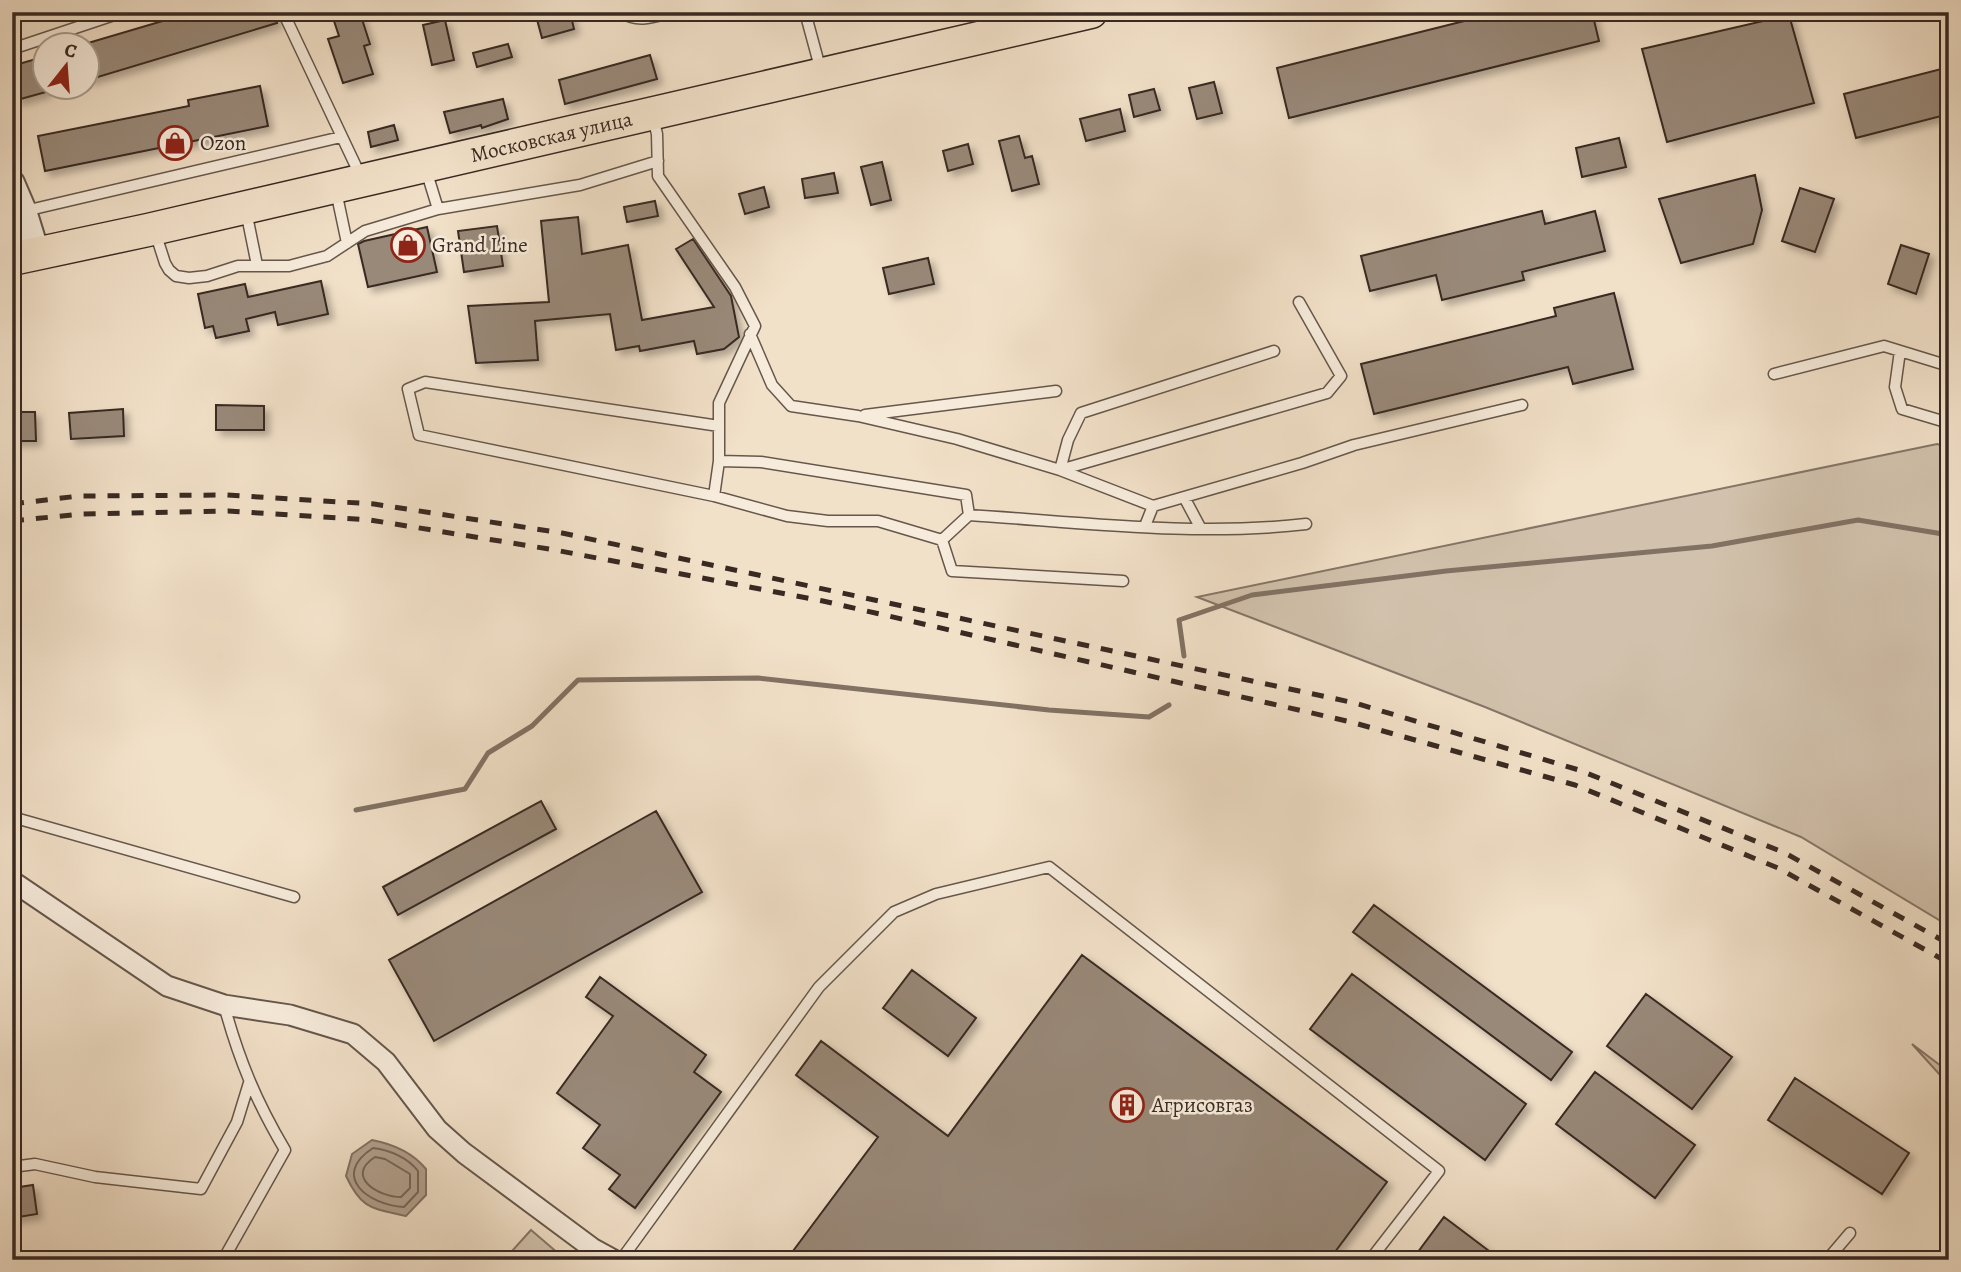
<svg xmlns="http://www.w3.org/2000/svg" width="1961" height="1272" font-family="Alegreya,serif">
<defs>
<filter id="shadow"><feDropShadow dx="5" dy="5" stdDeviation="3.5" flood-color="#0004"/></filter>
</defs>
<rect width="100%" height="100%" fill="#f2e1c9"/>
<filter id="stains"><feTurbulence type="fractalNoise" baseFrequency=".00286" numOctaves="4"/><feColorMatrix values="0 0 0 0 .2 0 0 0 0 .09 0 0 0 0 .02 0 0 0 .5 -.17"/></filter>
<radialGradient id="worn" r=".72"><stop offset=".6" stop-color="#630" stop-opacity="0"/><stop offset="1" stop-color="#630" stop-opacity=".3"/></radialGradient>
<path fill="#d2c2ad" stroke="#857668" stroke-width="2" d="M1937,444L1949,448V926L1801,837L1485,707L1197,597Z
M1912,1044L1949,1072V1085Z
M531,1230L566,1260H504Z"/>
<path fill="#b3a290" stroke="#827264" stroke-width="2" d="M372,1140C393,1144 412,1152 426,1169V1195L406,1216C372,1208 362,1210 346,1176L352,1154Z"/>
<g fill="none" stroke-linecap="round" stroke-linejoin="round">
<path stroke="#766659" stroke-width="2" d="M373,1148C390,1150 408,1158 418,1171V1192L404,1207C368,1205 330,1176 373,1148Z
M375,1157L385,1159L410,1174V1188L401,1197C379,1197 344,1177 375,1157Z"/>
<path stroke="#827264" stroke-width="5" d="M1184,656L1179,620L1252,595L1446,571L1712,546L1858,520L1949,535
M356,810L465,789L488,753L532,726L578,680L758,678L1049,710L1149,717L1169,705"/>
</g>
<path fill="#998979" stroke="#382922" stroke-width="2" filter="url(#shadow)" d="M193,12H274L277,23L88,80V43Z
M535,12H570L574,29L542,38Z
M1500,12H1592L1599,41L1289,118L1277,68Z
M360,13L370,44L364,46L373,74L343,83L328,39L339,36L334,21Z
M1789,15L1814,103L1667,142L1642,49Z
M445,20L454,60L432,65L423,25Z
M508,44L512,57L477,67L473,53Z
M650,55L657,79L565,104L559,80Z
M46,56V92L17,100L12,83V66Z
M1949,67V114L1856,138L1844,94Z
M1214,82L1222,113L1197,119L1189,88Z
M260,86L268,126L45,171L38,136L189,106L188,100Z
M1154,89L1160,110L1134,117L1129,95Z
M503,99L508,119L482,128L481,125L478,126L450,133L444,112Z
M1120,109L1125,131L1086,141L1080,119Z
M394,125L398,140L371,147L368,132Z
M1019,136L1025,158L1032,156L1039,184L1012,191L999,141Z
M1619,138L1626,167L1582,177L1576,148Z
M968,144L973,164L948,171L943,151Z
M882,162L891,200L871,205L861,167Z
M834,173L838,193L805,198L802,179Z
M1755,175L1762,210L1753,244L1681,263L1659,199Z
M764,187L769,207L745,214L739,194Z
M1800,188L1834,199L1815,252L1782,241Z
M655,201L658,216L627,222L624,207Z
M1542,211L1545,224L1595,211L1605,251L1522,272L1524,280L1442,300L1436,275L1370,291L1361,256Z
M578,217L582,254L628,245L642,320L714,307L676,249L693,239L731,296L739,337L724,349L697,354L694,341L640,351L639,346L616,350L610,314L535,321L538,360L476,363L468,306L549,302L541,221Z
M497,226L503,266L464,272L458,231Z
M427,227L437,272L368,287L358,244L364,241Z
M1901,245L1929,254L1916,294L1888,284Z
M928,258L934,284L889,294L883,268Z
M321,281L328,314L278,325L275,312L246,319L249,331L216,338L213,326L205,328L198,294L245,284L248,297Z
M1614,293L1633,369L1573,384L1568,367L1374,414L1361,364L1556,316L1554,308Z
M216,405L264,406V430H216Z
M123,409L124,436L71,439L69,413Z
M12,412H35L36,441H12Z
M541,801L556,829L398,915L383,887Z
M656,811L702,892L434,1041L389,960Z
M1374,905L1572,1052L1551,1080L1353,932Z
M1082,955L1387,1182L1329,1260H804L793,1251L878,1137L796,1075L821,1041L948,1136Z
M912,970L976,1018L948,1056L883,1008Z
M1352,974L1526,1104L1485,1160L1310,1029Z
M600,977L706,1055L694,1072L721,1092L635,1208L609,1189L620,1175L583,1148L600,1125L557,1093L613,1016L586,997Z
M1646,994L1732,1057L1692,1109L1607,1046Z
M1595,1072L1695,1145L1655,1198L1556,1124Z
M1795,1078L1909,1153L1882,1194L1768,1120Z
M33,1185L37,1214L12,1218V1188Z
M1444,1217L1501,1260H1412Z"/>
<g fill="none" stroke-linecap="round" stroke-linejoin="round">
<g stroke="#66574c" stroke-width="13">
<path id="service" d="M283,12L361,177
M621,12C638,24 654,17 672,12
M805,12L821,71
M12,49L123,12
M653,118L657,134L658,176L735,287L755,326L719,403V461L714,496L419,435L408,389L425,382L719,426
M426,170L438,209
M336,191L347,243
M25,211L341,137
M246,211L257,265
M155,232L165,263L169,270L176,276L189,278L207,276L238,266H289L327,256L365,231L438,209L580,185L658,161
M750,334L772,385L791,406L858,416L957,439L1060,470L1153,506L1302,463L1354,445L1522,405
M1274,351L1081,413L1068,440L1060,470L1327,393L1341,376L1299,302
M1900,351L1895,387L1902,409L1949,423
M1774,374L1884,346L1949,366
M865,415L1056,391
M714,496L787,516L828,521H878L942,540L969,515L966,495L761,462L719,461
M1184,497L1200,527
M969,515C1079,522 1196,537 1306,524
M1145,526L1153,506
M942,540L952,571L1123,581
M12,817L294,897
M12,1167L35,1164L95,1177L201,1189L237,1122L249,1083
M223,1260L285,1150C256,1101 239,1060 224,1005
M621,1260L819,987L894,912L936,894L1049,867L1439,1171L1370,1260
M1827,1260L1850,1233"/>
</g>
<g stroke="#66574c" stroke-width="23">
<path id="minor" d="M12,881L167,986L224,1005L290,1015L353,1034L386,1062L437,1129L464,1153L592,1248L614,1260"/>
</g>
<g stroke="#66574c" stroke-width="28">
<path id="tertiary" d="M12,183L24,211L37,253"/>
</g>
<g stroke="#382922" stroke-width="35">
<g id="primary">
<path id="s1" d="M12,259L148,230L1091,12"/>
</g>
</g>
<use href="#service" stroke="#f7ecdc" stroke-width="10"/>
<use href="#minor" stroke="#f7ecdc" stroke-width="19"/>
<use href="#tertiary" stroke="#f7ecdc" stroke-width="24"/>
<use href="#primary" stroke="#f2e1c9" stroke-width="32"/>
<path stroke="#382922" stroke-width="5" stroke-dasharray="12 12" stroke-linecap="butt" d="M12,504L79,496L226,495L374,504L562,533L1355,703L1579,770L1785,853L1949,944
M12,521L81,514L228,511L370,520L555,550L823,601L1351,722L1575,785L1778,868L1949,963"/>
</g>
<defs>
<g id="shop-ring" transform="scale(1.75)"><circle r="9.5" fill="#f7ecdc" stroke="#8f2418" stroke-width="1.5"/><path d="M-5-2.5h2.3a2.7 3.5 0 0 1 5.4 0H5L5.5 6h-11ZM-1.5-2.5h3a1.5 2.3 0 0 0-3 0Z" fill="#8f2418"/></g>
<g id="building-ring" transform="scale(1.75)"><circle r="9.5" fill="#f7ecdc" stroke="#8f2418" stroke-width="1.5"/><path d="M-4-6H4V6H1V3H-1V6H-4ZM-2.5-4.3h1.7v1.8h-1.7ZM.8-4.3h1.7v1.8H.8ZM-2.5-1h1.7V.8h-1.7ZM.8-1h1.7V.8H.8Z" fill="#8f2418"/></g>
</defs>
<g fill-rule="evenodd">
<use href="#shop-ring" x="175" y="143"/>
<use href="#shop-ring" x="408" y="245"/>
<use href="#building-ring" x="1127" y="1105"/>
</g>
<g text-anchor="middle" stroke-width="5" stroke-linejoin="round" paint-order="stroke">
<g font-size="21" fill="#382922" stroke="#f7ecdc">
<text dy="7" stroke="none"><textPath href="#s1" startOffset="553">Московская улица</textPath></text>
</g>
<g font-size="21" fill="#382922" stroke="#f7ecdc" text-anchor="start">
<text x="200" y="150">Ozon</text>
<text x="432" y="252">Grand Line</text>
<text x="1152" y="1112">Агрисовгаз</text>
</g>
</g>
<rect width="1961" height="1272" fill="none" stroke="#f2e1c9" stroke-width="42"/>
<rect x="14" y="14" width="1933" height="1244" fill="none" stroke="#382922" stroke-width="3.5"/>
<rect x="21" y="21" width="1919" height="1230" fill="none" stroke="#382922" stroke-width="2"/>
<g transform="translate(66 66) rotate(17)"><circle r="33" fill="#f7ecdc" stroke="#ab9e92" stroke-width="2"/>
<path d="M0-5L12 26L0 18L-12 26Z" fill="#8f2418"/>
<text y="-10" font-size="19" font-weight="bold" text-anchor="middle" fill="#382922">С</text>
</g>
<rect width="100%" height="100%" filter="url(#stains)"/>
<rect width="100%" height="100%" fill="url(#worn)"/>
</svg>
